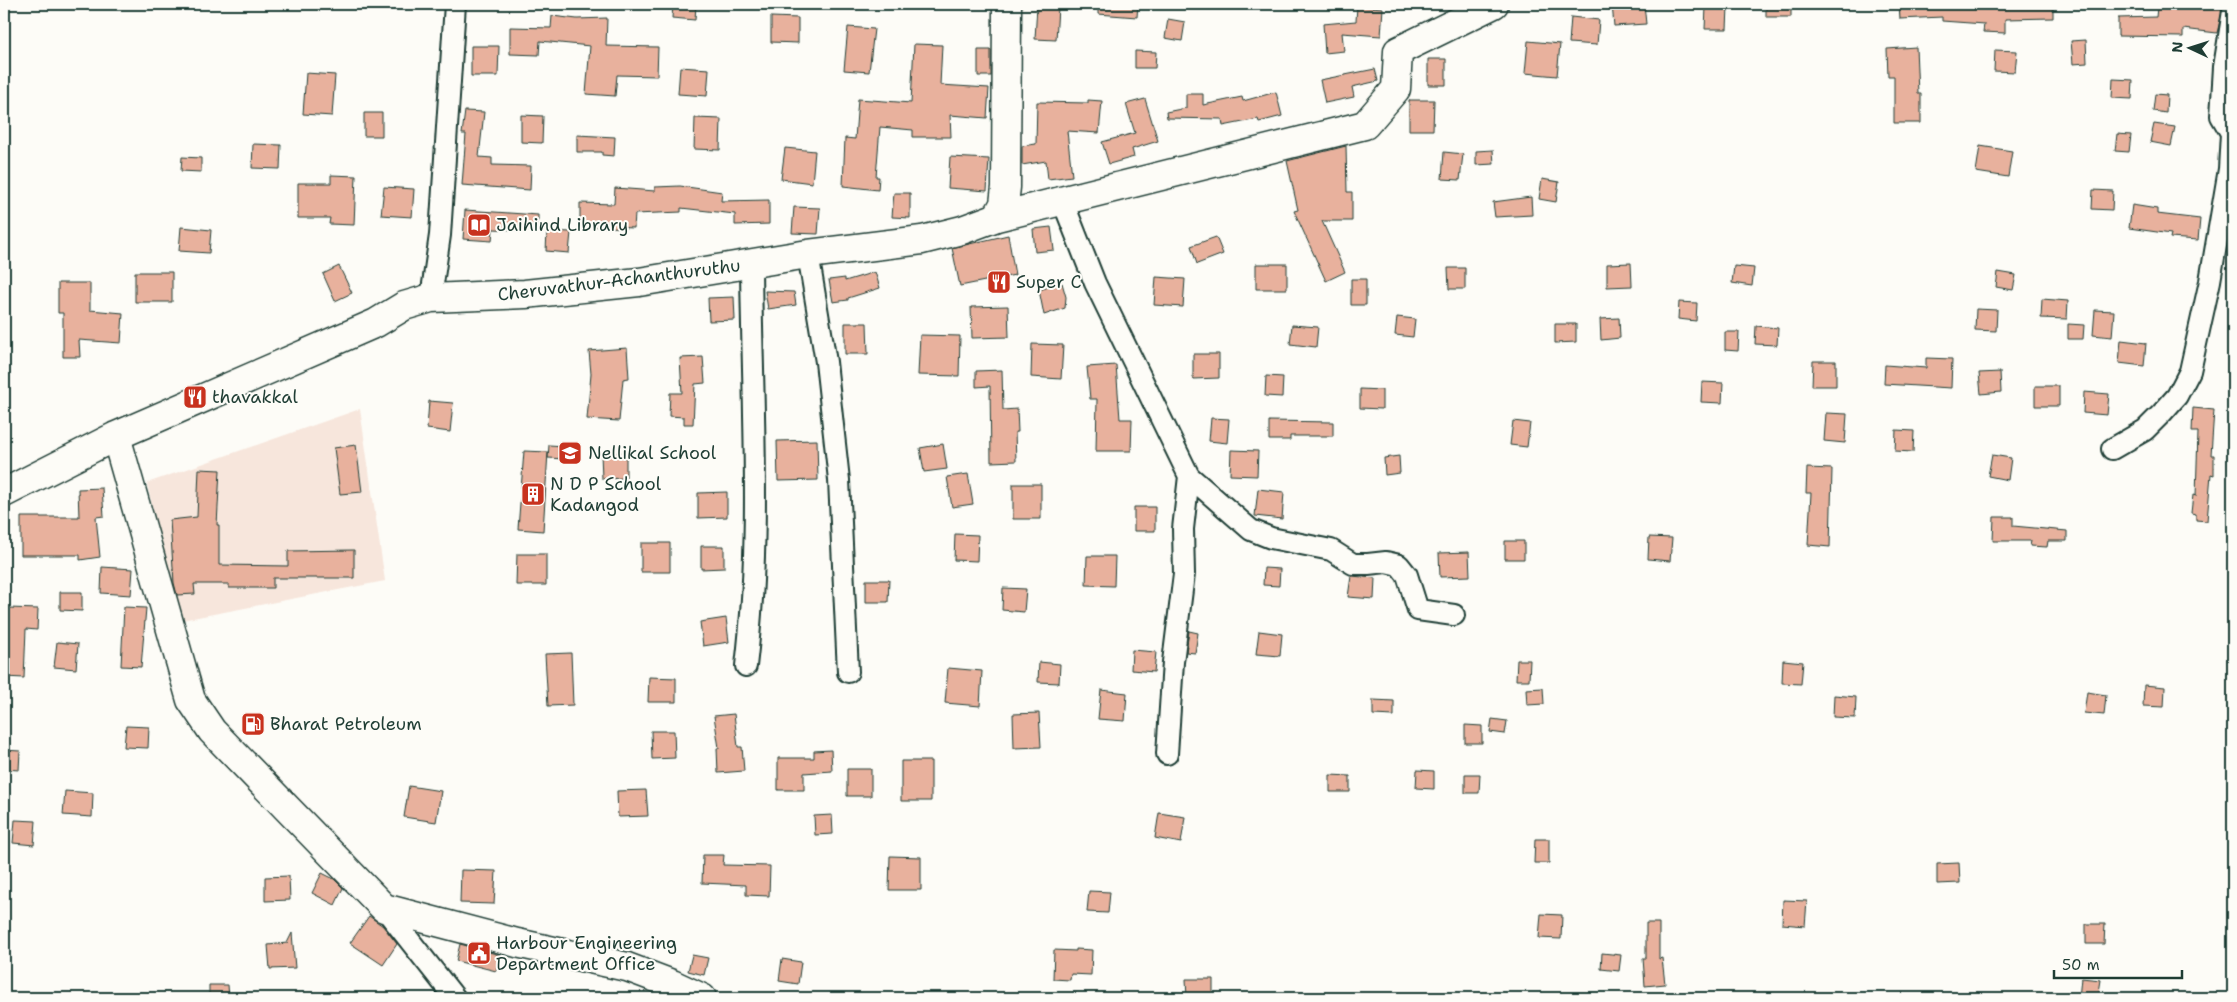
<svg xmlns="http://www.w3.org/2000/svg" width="2237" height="1002" font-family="'Shantell Sans',sans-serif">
<rect width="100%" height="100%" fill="#fdfcf7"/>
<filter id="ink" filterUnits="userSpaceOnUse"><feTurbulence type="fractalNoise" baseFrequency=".02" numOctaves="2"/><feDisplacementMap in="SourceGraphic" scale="10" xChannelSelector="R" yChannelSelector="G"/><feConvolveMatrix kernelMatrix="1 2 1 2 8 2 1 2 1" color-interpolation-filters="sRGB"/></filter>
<g filter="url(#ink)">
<path fill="#f7e6dc" d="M360,409L385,581L177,621L147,483Z"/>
<path fill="#e8b19d" stroke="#1f3d34" d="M673,4H696L695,20L672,18Z
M1098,4H1138L1137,17L1098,14Z
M1612,4H1644L1646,24L1614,26Z
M1766,4H1791V17H1766Z
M1899,4H2053V18L2005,19V33L1983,32L1984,24L1942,21V17L1900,19Z
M2198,4H2224L2217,33L2183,29V37L2118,36V18L2156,17L2157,7L2198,9Z
M1037,6L1058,7L1056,40L1035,39Z
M1357,6L1383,8L1381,36L1342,33L1344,51L1325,53L1323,24L1356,21Z
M1706,7H1728L1727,29H1705Z
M552,16L577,19L607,18L606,46L658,47L657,76L617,75L615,96L586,94L590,46L540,41L539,55L510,54V27L551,28Z
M771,17L798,18V43L771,42Z
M1571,17L1599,20L1597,45L1569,43Z
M1168,19L1185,22L1182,41L1165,38Z
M848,27L874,29L869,72L844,70Z
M2086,40L2087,63L2073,64L2071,41Z
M1528,41L1560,44L1557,76L1525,73Z
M914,44L942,45L940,85L989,88L987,118L950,115L951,137H913V130L880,127L876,177H879L878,190L843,186L845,138L855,139L858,99L911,103Z
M471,46H499L498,76H471Z
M1916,47L1918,94H1921V123H1894V76H1888L1887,49Z
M978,50H991V76H978Z
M1995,50L2017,51L2015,72L1994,71Z
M1135,51L1156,52L1155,68H1135Z
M1428,59H1446V85H1428Z
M680,67L709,69L707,96L678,94Z
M1375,69L1378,81L1352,87L1354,97L1325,103L1320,80Z
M306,73L335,75L332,116L303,114Z
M2113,79L2133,80L2132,99L2112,98Z
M1276,92L1282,116L1259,122L1258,119L1223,126L1222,119L1167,118L1166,112L1186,108V94H1203V105L1242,97L1243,101Z
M2155,94L2167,95L2166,113L2153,111Z
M1145,99L1158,141L1132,149L1134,157L1109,164L1102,142L1135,133L1126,104Z
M1088,100L1102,101L1099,133L1067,131L1072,176L1048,179L1046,161L1022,165V146L1036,144L1037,102L1088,103Z
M1409,100H1434L1433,130H1409Z
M465,111L484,112L479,157L492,158V165L531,166L530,190L462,185L466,134H462Z
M364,113H382V136H364Z
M521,115L543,116L542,143L521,142Z
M695,118L721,119L720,150L694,149Z
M2154,124L2175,127L2171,146L2150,142Z
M2117,134L2131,135L2129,152L2115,151Z
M577,135L615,137L614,156L602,155V152H577Z
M253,144L281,145L280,169L252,168Z
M1346,146L1347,192H1352V221H1322L1345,272L1326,281L1294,211L1298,210L1287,161Z
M1980,146L2012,151L2008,177L1976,172Z
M785,148L815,151L812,183L781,179Z
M1493,150L1494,164L1476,165V151Z
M1444,152L1463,154L1460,180L1442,179Z
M182,157L201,158V172L181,171Z
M950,157L989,159L987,191L948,188Z
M331,175L356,176L354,225L329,224L330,218H298V183H331Z
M1542,179L1559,182L1556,202L1539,199Z
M680,186L722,192L721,201L769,200V224L735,225V214L681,208V212L635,214L634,228L580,226V203L614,204L615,188L655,191V187Z
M384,187L414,189L412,217L381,215Z
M2093,190L2113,191L2112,210L2092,209Z
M894,193H910V218L892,217Z
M1531,197L1532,215L1495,217L1493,202Z
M2132,205L2157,209V214L2200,219L2198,240L2170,238L2171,234L2129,228Z
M794,207L820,208L818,234L792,233Z
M465,210L538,215V231L493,229L492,241L463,239Z
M181,227L211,230L209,253L179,251Z
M1051,227L1054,250L1035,252L1033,229Z
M547,231L571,232L569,253L546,251Z
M1008,235L1015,275L960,286L952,248Z
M1216,237L1223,254L1197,264L1191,246Z
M1631,263L1632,286L1607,287V264Z
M1256,264H1287V289H1256Z
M339,266L352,293L335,301L323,274Z
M1734,266L1754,268L1752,286L1732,283Z
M1448,268H1465V289H1449Z
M135,272H172V302H135Z
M875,272L880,288L848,298V300L833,302L829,280L845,278V281Z
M1998,272L2016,275L2013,290L1996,287Z
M1156,277L1185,279L1183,307L1154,305Z
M1351,279H1366V305H1351Z
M58,283H90V310L123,313L121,343L79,340L80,357H63V313H58Z
M1062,283L1066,297L1065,308L1044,315L1039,290Z
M765,291L794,292L796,305L768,309Z
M734,297L735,320L709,321L708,298Z
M2042,299L2068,301L2067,319L2041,318Z
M1679,302L1697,303L1696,321L1678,319Z
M1008,306L1009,337L972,338L971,307Z
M1976,309L1997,310L1996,331L1975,330Z
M2095,310L2114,311L2112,337L2093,335Z
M1397,317L1415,319L1413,337L1395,335Z
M1619,318L1620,338L1601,340L1600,319Z
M845,323H867L868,354H845Z
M1555,324H1576V342L1555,343Z
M2068,324L2084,325L2083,339H2068Z
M1292,325L1318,327L1316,347L1290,344Z
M1756,326L1778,328L1777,345L1755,344Z
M1725,332H1739L1738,351L1725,350Z
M920,335L960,336L959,376L918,375Z
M2121,340L2146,343L2144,366L2119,363Z
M1032,344L1063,345L1061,379L1031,377Z
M627,348L629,378L623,379L619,421L587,419L591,374L589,351Z
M1193,354H1219V378L1193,379Z
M703,357L705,383L695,384L693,424H684V417L669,416L670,393H682L680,358Z
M1926,358L1952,359L1951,388L1884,384L1885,365L1926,368Z
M1813,361H1836V386H1812Z
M1116,365L1120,419H1132L1131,451H1096L1097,399H1090L1087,367Z
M1002,370L1003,410L1017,409L1018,432H1015L1016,461L991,462L990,386L976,387V371Z
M2000,372L2001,392L1981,394L1979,373Z
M1266,376L1283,377L1282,397L1265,396Z
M1702,382L1723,383L1722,403L1701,402Z
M2035,386H2059V406H2035Z
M1360,389L1382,390V409L1360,408Z
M2084,392L2109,394L2107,415L2083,413Z
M429,401L453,403L450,432L427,429Z
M2193,408L2214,410L2211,455H2214V475L2211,474L2207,521L2196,520V514L2191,513L2193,495L2196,496L2198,432H2192Z
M1826,413L1847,414L1845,443L1824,441Z
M1211,418L1229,419L1227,443L1209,441Z
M1269,421L1333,422V436H1290V440H1269Z
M1513,421L1530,423L1527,447L1510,445Z
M1896,430L1914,431L1913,452L1895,451Z
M817,440L818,480L778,481L777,441Z
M943,444L947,469L924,472L920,448Z
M356,445L362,492L340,494L334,448Z
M549,445L565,446L564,459L548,458Z
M1231,450L1258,451L1257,476L1230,475Z
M524,451L548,452L543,531L518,529Z
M626,452V478L602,479L601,453Z
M1992,455L2011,458L2008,480L1988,476Z
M1399,456L1400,473L1385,475L1384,458Z
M1807,468L1832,469L1830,547L1808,545L1811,493H1806Z
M199,469L220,470L217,525H219V565L288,566V551L354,550V578H273V588H229V584H194L195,594L177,595L174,583L170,520L197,517Z
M968,474L973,504L952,507L947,477Z
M1013,484H1041V519H1013Z
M102,488L104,516L96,517L100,557L80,560V555H21V517H79L78,489Z
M1258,489L1284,492L1282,519L1255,516Z
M727,492V517L698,518V493Z
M1134,507H1155V531H1134Z
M1994,517H2013V526L2067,531V541H2048L2047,547L2030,546L2031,541H1993Z
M955,534L978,535L977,561L954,560Z
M1649,537L1672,538L1670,561L1648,559Z
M1505,541H1524V559H1505Z
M641,543H670V572H641Z
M701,546H724V568L701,569Z
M1469,552L1470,576L1440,577L1439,553Z
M517,554H546V585H516Z
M1087,556H1115L1114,586L1086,585Z
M102,567L133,569L131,595L101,593Z
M1264,568L1280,569L1279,586L1263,585Z
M1351,576L1375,578L1374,599L1348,597Z
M866,580H889L888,602H866Z
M1003,588L1026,589L1024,612L1002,610Z
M60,592H82V611L60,610Z
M124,607L146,608L141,667L121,666Z
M9,608L38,609L37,630L26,629L24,678L4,677V648H7Z
M726,618L729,642L703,646L700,622Z
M1189,631L1198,633L1195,653L1186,652Z
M1259,631L1282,634L1280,656L1256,654Z
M57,642L78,644L76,669L54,667Z
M1132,650L1156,652L1154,672L1131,670Z
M571,653L573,705L548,706L545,654Z
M1517,660H1530L1529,680H1516Z
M1783,660L1803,662L1801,684L1782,683Z
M1039,662L1060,664L1059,683L1038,682Z
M948,668L982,671L980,706L945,703Z
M649,677L676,678V702H648Z
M2144,685L2165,687L2164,707L2143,706Z
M1543,688L1544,704L1527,705L1526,689Z
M1101,690L1127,693L1125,721L1098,719Z
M2087,692L2106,695L2104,715L2084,713Z
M1834,695L1856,697L1855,718L1833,717Z
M1373,700L1394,701V716L1373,715Z
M1039,713L1041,747L1014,748L1013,714Z
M734,714L738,747H742L744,771L718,773L717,748H719L714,716Z
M1492,719L1507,721L1505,734L1490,732Z
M1465,725L1482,726V743H1465Z
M126,726L149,727L148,748L124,747Z
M651,731H674L675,758L652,759Z
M4,750L20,751L19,770L4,769Z
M831,750L832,771L804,773V790H778V758H814V751Z
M901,761H931V801H901Z
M847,769H871V796H847Z
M1417,770L1434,771V789L1416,788Z
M1465,774H1480L1479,793H1465Z
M1330,775L1350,776V792H1330Z
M409,786L441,791L436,822L404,817Z
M646,790L648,816L618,817L617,791Z
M65,791L93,793L92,817L63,815Z
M1159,813L1185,817L1181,843L1155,838Z
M832,815L833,834L815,835L814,816Z
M15,820L36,821L34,845L13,843Z
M1535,839H1549V863H1534Z
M703,855H724L723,865L770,866L769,896L746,895V885L702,883Z
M890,856L921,857V890H889Z
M1959,863L1960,883L1937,884V864Z
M461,870L496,871L494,904L460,903Z
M322,873L334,879L343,888L335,905L312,893Z
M289,876L290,900L265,901V877Z
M1089,891L1110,892L1108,913L1087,912Z
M1783,900L1807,901L1805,926L1782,924Z
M1541,914L1562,915L1561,939L1539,938Z
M369,916L383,926L397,944L383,965L350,943Z
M1646,923H1659V959L1662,958L1665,984L1645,986L1643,958H1646Z
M2086,924H2105L2104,944H2086Z
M292,933L295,968L270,969L268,945L287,943Z
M460,944L500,955L496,971L456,961Z
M1076,949L1092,950L1091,975L1071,974L1070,980L1053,979L1054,950L1076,951Z
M1602,953L1621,955L1619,971L1601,969Z
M692,955L708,958L704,975L688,971Z
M782,959L801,962L798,984L779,981Z
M2081,978L2101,980L2098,998H2079Z
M1186,979H1213V998H1187Z
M209,985H228L229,998H209Z"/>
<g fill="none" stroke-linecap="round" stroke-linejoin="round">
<g stroke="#1f3d34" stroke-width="24">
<path id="street" d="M1063,202L1095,283L1189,476L1251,530L1271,538L1331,550L1353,564H1368L1386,562L1399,565L1407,575L1418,610L1454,615
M808,254L826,362L839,480L848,672
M431,298L440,235L455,4
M2112,449L2145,430L2162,413L2177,396L2190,371L2210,281L2229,169L2231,133L2221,116L2224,67L2233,11
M746,666C762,533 752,397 751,264
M1167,754L1173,662L1184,574L1183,529L1189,476
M384,908L455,998"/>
</g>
<g stroke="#1f3d34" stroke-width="31">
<path id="secondary" d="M997,217L1365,125L1396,89L1398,51L1494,4
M116,436L191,700L212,731L384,908L517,943L627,967L672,984L702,998
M4,493L116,436L376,323L404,306L431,298L525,294L639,282L808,254L922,240L962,230L997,217L1004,204L1006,187L1007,4"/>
</g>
<use href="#street" stroke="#fdfcf7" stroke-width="20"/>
<use href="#secondary" stroke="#fdfcf7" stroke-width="28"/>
</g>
</g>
<defs>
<g id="library-square" transform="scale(1.25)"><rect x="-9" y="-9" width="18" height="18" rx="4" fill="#c8321e" stroke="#fdfcf7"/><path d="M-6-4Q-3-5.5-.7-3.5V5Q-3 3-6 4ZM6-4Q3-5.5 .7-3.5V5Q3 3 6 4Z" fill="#fff"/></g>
<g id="restaurant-square" transform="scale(1.25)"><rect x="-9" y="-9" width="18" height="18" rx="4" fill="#c8321e" stroke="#fdfcf7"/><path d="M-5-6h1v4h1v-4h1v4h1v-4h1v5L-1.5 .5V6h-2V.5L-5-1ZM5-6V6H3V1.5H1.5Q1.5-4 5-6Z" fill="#fff"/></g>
<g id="school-square" transform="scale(1.25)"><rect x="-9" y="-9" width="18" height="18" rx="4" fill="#c8321e" stroke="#fdfcf7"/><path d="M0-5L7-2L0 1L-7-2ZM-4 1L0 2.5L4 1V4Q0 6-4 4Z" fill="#fff"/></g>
<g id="building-square" transform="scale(1.25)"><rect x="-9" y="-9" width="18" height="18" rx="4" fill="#c8321e" stroke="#fdfcf7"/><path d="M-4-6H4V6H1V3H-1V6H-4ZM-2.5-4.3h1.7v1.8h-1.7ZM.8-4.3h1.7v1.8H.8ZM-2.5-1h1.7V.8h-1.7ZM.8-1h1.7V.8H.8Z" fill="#fff"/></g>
<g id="fuel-square" transform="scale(1.25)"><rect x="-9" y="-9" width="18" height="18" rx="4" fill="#c8321e" stroke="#fdfcf7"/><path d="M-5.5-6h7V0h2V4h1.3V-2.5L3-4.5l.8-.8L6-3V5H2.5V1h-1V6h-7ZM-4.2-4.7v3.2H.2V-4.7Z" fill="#fff"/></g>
<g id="civic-square" transform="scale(1.25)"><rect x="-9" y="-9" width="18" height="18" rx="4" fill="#c8321e" stroke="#fdfcf7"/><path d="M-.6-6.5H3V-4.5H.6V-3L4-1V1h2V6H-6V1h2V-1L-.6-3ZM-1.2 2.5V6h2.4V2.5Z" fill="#fff"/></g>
</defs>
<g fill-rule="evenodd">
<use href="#library-square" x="479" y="225"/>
<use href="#restaurant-square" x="999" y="282"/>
<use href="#restaurant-square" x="195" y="397"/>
<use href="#school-square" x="570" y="453"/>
<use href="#building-square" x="533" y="494"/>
<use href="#fuel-square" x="253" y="724"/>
<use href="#civic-square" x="479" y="953"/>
</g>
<g text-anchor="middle" stroke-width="4" stroke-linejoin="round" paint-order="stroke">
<g font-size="18" fill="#1f3d34" stroke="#fdfcf7" text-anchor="start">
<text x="496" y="231">Jaihind Library</text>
<text x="1016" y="288">Super C</text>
<text x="212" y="403">thavakkal</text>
<text x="588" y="459">Nellikal School</text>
<text x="550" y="490">N D P School<tspan x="550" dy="21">Kadangod</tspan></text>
<text x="270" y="730">Bharat Petroleum</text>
<text x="496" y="949">Harbour Engineering<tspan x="496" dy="21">Department Office</tspan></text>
</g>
<g font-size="18" fill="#1f3d34" stroke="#fdfcf7">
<text transform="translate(619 280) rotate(-7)" y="6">Cheruvathur-Achanthuruthu</text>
</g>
</g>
<rect width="2237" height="1002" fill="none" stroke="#fdfcf7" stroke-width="20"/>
<rect x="10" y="10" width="2217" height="982" fill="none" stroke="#1f3d34" stroke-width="2" filter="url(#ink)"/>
<g transform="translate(2190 48) rotate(274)" stroke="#fdfcf7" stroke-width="4" paint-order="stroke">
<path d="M0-4L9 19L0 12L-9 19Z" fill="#1f3d34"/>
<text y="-8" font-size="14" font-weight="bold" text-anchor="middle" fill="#1f3d34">N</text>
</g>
<path d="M2054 970v8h128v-8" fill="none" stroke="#1f3d34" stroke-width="2.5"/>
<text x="2062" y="970" font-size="15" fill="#1f3d34" stroke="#fdfcf7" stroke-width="4" paint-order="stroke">50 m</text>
</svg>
